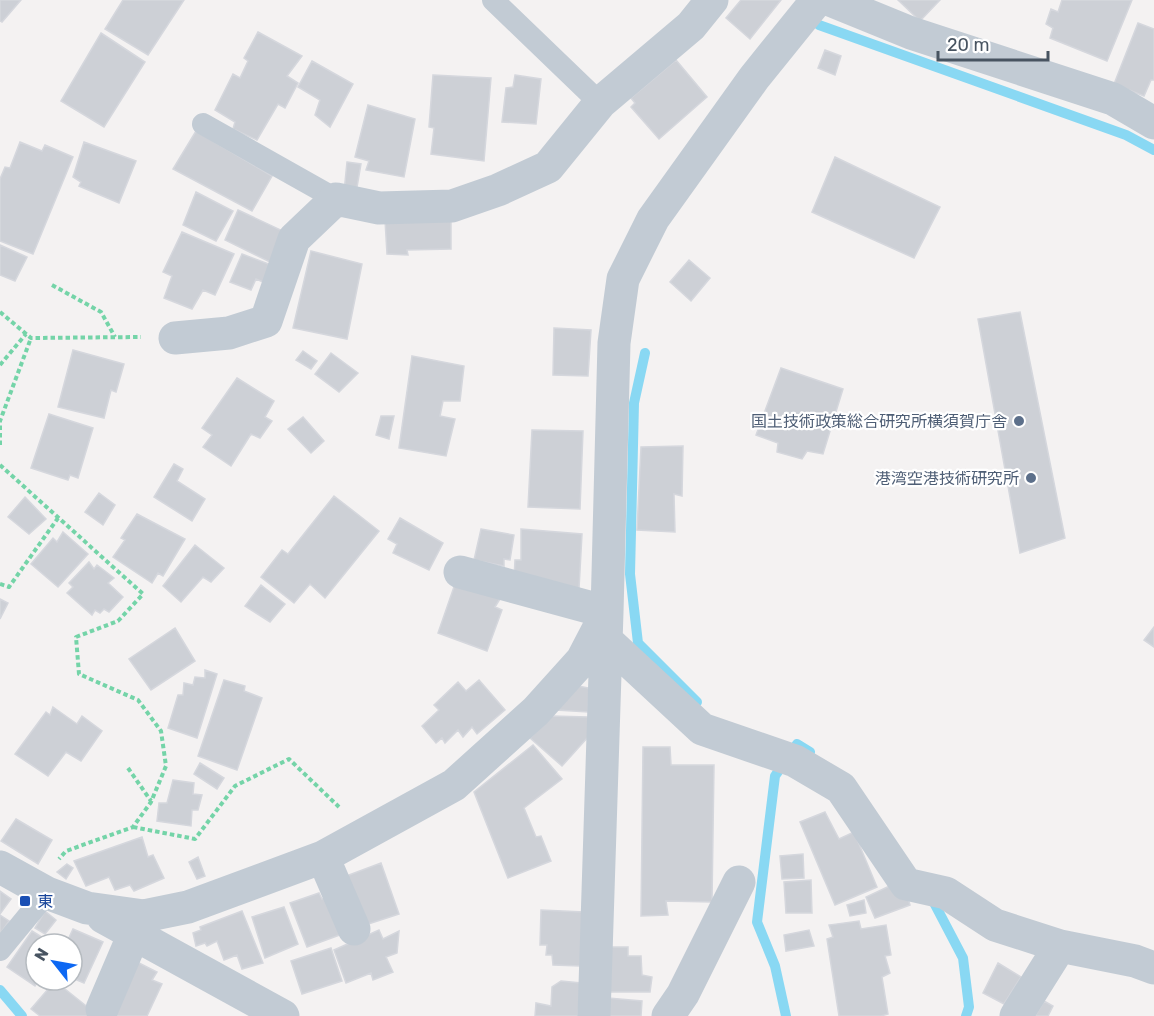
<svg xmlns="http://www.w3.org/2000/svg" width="1154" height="1016" font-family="Rubik,'Noto Sans JP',sans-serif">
<rect width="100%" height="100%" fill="#f4f2f2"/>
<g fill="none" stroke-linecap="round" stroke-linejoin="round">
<path stroke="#89d8f3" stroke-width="10" d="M819,25L1126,135L1154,150
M645,353L634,403L630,574L638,643L697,702
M931,897L963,958L969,1007L966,1016
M0,990L22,1016
M786,1016L775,966L757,922L775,776L797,744L810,752"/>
</g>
<path fill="#cdd0d6" stroke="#d5d7dd" stroke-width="1.5" d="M0,0H21L2,22L0,21Z
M123,0H184L148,55L105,29Z
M741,0H781L750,39L726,18Z
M898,0H940L920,21Z
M1062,0H1132L1107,61L1050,38L1053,28L1046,24L1051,9L1058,12Z
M1138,23L1154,29V80H1151L1144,96L1114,84Z
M258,32L302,56L287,76L298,83L285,108L278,104L257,140L233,129L235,122L215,110L233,74L240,78L248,61L244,58Z
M101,33L145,62L104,127L61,101Z
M825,50L841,56L835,75L818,68Z
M676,60L707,97L659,139L631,107L635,103L631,98Z
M312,61L353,84L330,127L315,115L320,100L298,87Z
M433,75L491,78L484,161L431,154L434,128L429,127Z
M515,75L541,79L536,124L502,122L506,88L513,87Z
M368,105L415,119L404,177L366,170L369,161L355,157Z
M196,131L272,176L252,211L173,169Z
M20,142L42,151L45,145L73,157L33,254L0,241V179L5,167L10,168Z
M84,142L136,161L119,203L79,186L81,182L73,177Z
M835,157L940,207L914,258L812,212Z
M347,162L361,164L356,193L344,192Z
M196,192L233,211L216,241L183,225Z
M238,210L285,232L272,263L225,240Z
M451,218V249L407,250L408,255L387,254L385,220Z
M182,232L234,254L215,295L203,290L192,309L164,298L172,276L163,272Z
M0,245L27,257L15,281L0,275Z
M311,251L362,264L347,339L293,328Z
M242,254L271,265L263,282L256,279L251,290L230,282Z
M689,260L710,278L691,301L670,282Z
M1020,312L1065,538L1020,553L978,319Z
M554,328L591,330L588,376L553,375Z
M73,350L124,364L116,392L111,390L104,418L58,407Z
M303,351L317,361L311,369L296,360Z
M331,353L358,373L339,392L315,374Z
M412,356L464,366L460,401H443L440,416L455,419L446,456L399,448Z
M781,368L843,389L823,454L807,451L802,459L777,452L778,443L756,435Z
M237,378L274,401L265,417L272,421L260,438L251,434L231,466L203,447L212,435L202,428Z
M49,414L93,428L78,478L70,475L68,480L31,468Z
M381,416H394L389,439L376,435Z
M303,417L324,441L311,453L288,429Z
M532,430L583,431L580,509L528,507Z
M683,446L682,496L674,494L675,532L637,530L641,447Z
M174,464L183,469L177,481L205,499L192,521L154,497Z
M99,493L115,505L103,525L85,512Z
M334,496L379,531L325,598L310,584L294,603L261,577L282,550L288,554Z
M25,497L46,519L29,534L8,517Z
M137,514L185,539L163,576L158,573L152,583L113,557L125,540L121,538Z
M400,518L443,543L429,570L393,553L397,544L388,539Z
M481,529L514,535L510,560L504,559V566L474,560Z
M521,529L582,534L579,589L514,579L515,560H521Z
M63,532L88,554L58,587L31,564L53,538L57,542Z
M195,545L224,568L211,582L203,577L181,602L163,586Z
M89,562L94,569L97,565L114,578L108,583L123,597L109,612L104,609L100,613L95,610L92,615L67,593L73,587L69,583Z
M455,584L500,599L495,607L502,610L487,651L438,633Z
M261,585L285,604L270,622L245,606Z
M0,599L8,603L0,619Z
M1154,627V647L1144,640Z
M175,628L195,661L151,690L129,659Z
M205,670L217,674L197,738L168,728L178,695H183L184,683L193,685L195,677L205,678Z
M224,680L245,686L244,691L262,698L237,770L198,756Z
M479,680L505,710L477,734L472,727L463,737L458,730L445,743L442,738L436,743L422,726L439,710L434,705L458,682L466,691Z
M578,686L589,688L588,712L557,710Z
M53,707L77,724L82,716L102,731L81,761L66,752L48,776L15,754L46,712L50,715Z
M551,716L588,717L589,736L562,766L530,738Z
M533,745L562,779L524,808L536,837L541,836L551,861L508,878L474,792Z
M643,747H670L671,765H714L712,902L666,901L668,915L641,916Z
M200,763L224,778L217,789L194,774Z
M173,780L194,783L193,794L202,795L198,810H192L191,826L157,821L159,803H167Z
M825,812L839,839L854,832L877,887L835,905L800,822Z
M16,819L52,840L38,864L1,841Z
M142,837L148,857L153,855L164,878L134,891L130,885L115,890L109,877L86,886L74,861Z
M803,854L804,878L782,879L780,856Z
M198,857L205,876L197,879L189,862Z
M381,863L399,914L359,927L341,878Z
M67,864L73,868L66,879L57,872Z
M811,880L812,913H786L784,882Z
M896,883L906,891L910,905L875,918L866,897Z
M0,891L11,899L0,914Z
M319,893L322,899L330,895L345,933L307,947L290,903Z
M864,900L866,913L850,916L847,905Z
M284,907L298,944L265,958L252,917Z
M541,910L584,912L580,966L553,965L552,955H546L547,945H540Z
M45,911L56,920L45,934L35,928Z
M242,911L263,963L242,969L237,955L224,960L217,941L207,946L205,943L196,946L193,933L201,930L200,927Z
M0,915L9,921L0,934Z
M859,921L861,929L886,925L891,955L885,956L890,973L882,977L888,1014L881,1016H839L827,939L833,937L829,925Z
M73,929L103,942L84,983L72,978V944H66Z
M379,930L383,939L399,931L397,953L386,957L393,972L373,980L371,973L346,983L334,950Z
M809,930L814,946L786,951L784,935Z
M32,931L53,944H36V980H39L35,986L7,967Z
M611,947H628V956H641L642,975L652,977L650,992H610Z
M331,948L342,981L302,994L291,961Z
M135,961L157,972L152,980L162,984L147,1016H113Z
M998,963L1021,977L1004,1004L983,993Z
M55,981L95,1013L92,1016H40L31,1009Z
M561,981L581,983L578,1016H535L536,1003L551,1006L552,987Z
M608,998L642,1001L641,1016H607Z
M1044,1001L1053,1006L1048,1016H1035Z"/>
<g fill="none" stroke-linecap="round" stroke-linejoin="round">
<path stroke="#74d4a8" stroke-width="4" stroke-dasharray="4.5 3" stroke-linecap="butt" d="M52,285L101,312L115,337
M0,312L31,338L141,337
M0,365L26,334
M0,445V421L31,338
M0,465L143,594L118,621L76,637L79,674L138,700L161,731L166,766L151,802L133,827L66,851L59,859
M0,584L9,587L58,518
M128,768L151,801
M133,827L195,839L235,786L289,759L339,807"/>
<path stroke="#c2cbd4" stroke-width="22" d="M493,0L600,103
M203,124L336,199
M0,950L47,893"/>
<path stroke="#c2cbd4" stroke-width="33" d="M830,0L911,33L1113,99L1154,123
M175,338L229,333L266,321L294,239L336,199L379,208L452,206L498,190L548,167L600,103L691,26L712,0
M460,572L607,612L594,1016
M605,639L702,729L795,761L841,788L906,884L946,893L995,925L1060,946
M323,857L354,929
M0,867L47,893L87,908L144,916L188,907L323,857L454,785L536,711L582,660L607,612L614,343L623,279L653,219L754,78L817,0
M103,917L283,1016
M102,1009L134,934
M668,1016L683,994L739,882
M1016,1016L1060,946L1135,961L1154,968"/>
</g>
<g fill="#5c6f8a" stroke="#fff" stroke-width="2">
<circle cx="1019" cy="421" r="6"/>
<circle cx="1031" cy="478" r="6"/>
</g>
<rect fill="#1a4fb4" stroke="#fff" stroke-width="2" x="19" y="895" width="12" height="12" rx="3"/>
<g text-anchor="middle" stroke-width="4.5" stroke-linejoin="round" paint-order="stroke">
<g font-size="16" fill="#4e5e75" stroke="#fff" text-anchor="end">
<text x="1007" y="427">国土技術政策総合研究所横須賀庁舎</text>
<text x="1019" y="484">港湾空港技術研究所</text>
</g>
<g font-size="16" fill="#164399" stroke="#fff" text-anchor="start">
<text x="37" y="907">東</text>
</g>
</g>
<g transform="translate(54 962) rotate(301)"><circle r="28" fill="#ffffff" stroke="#b6bbc0" stroke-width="1.5"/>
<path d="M0-4.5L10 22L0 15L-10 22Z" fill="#0d68f3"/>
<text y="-9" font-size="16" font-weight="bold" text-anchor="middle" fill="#485461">N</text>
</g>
<path d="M938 51v9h110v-9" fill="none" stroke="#485461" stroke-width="3"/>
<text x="947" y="51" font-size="18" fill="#485461" stroke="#ffffff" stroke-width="4.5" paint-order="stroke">20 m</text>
</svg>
